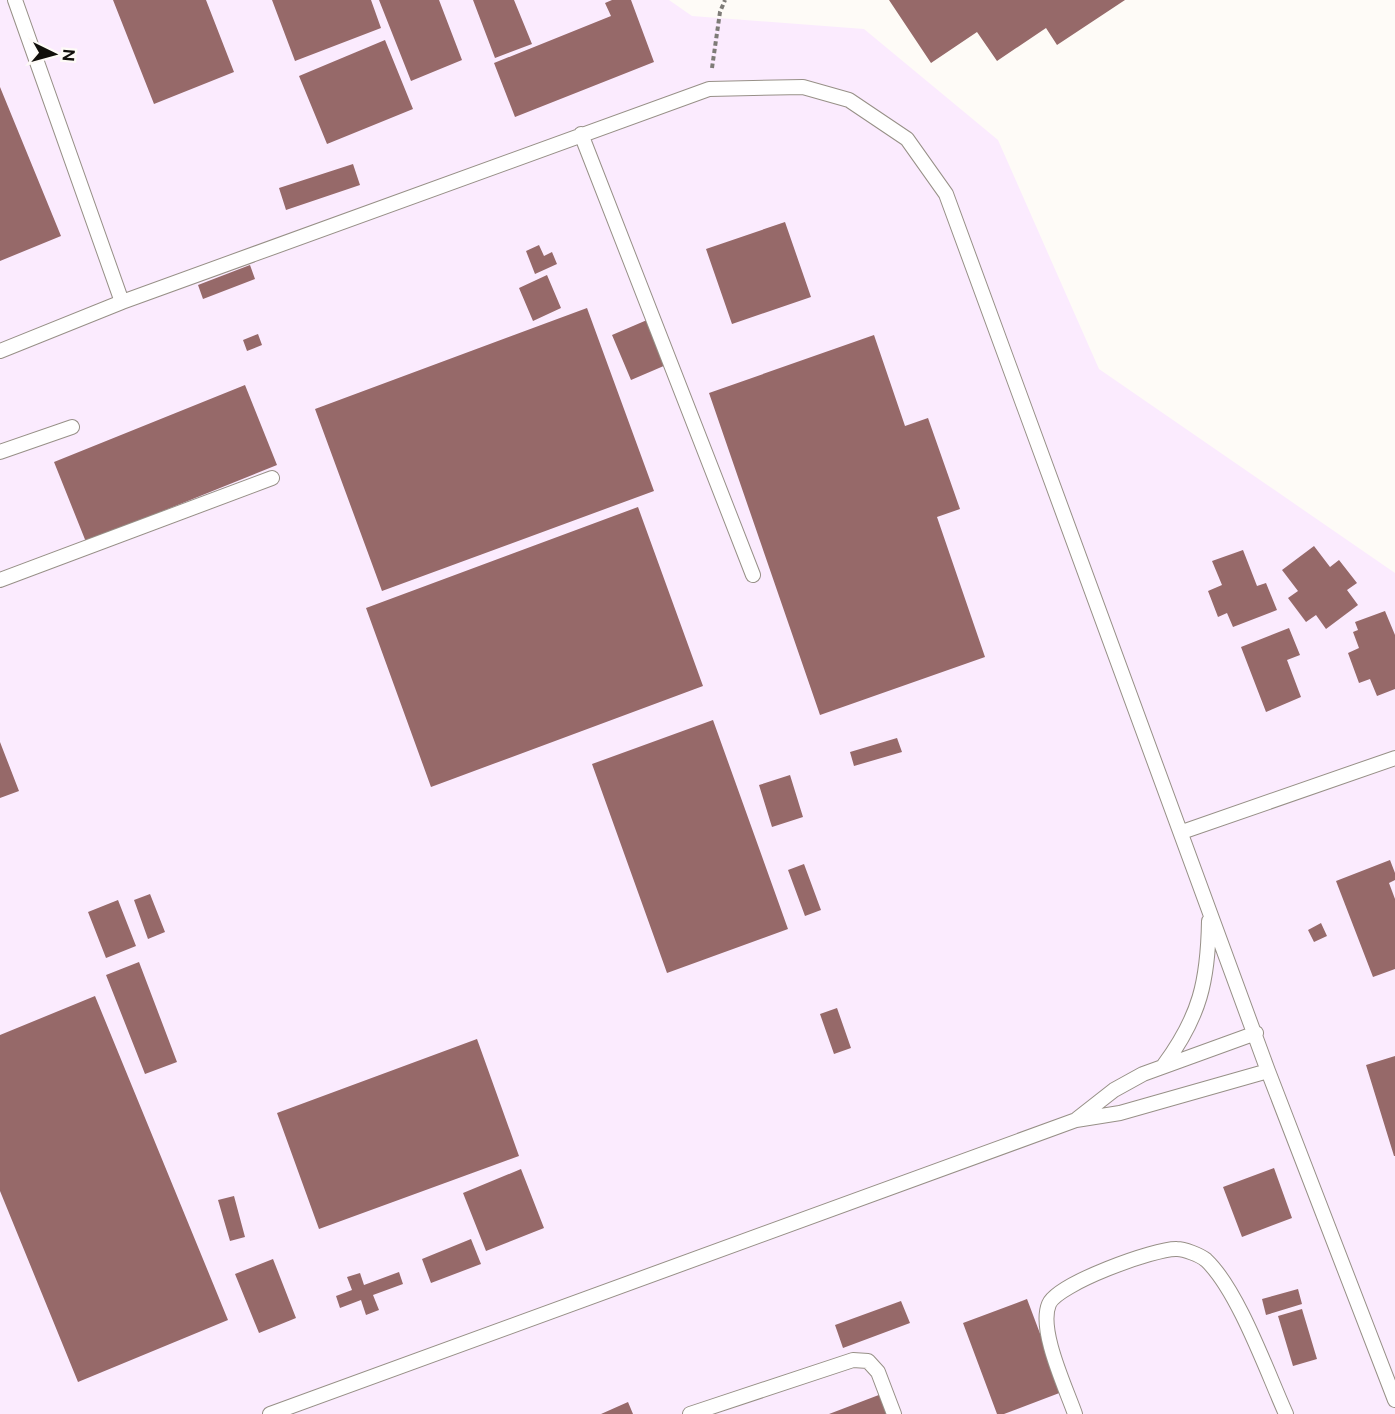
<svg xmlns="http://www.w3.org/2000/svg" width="1395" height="1414" font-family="'Public Sans',sans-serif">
<rect width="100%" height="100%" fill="#fefbf7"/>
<path fill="#fbebfe" d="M0,0H669L692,16L864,29L998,140L1099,369L1395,573V1414H0Z"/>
<path fill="#966969" d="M113,0H206L234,72L154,104Z
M272,0H371L381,28L295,61Z
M379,0H439L462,60L411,81Z
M473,0H514L532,44L495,58Z
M612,0H631L654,62L515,117L494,63L611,16L605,3Z
M889,0H1125L1057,45L1046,28L997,61L977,32L931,63Z
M385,40L413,109L327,144L299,76Z
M0,87L61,236L0,261Z
M353,164L360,185L286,210L279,188Z
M785,222L811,297L732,324L706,249Z
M539,245L544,256L552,252L557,264L535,274L526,251Z
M250,265L255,279L203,299L198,285Z
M547,275L561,308L533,321L519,288Z
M587,308L654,491L382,591L315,409Z
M647,320L666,365L631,380L612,335Z
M258,334L262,345L247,351L243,340Z
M874,335L905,426L928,418L960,509L937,517L985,657L820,715L709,393Z
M245,385L277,465L86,542L54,462Z
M638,507L703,686L431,787L366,608Z
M1314,546L1330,567L1339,560L1357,583L1347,590L1358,605L1326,629L1316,615L1306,622L1288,598L1298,591L1282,570Z
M1243,550L1257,586L1266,583L1277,610L1233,627L1227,613L1218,617L1208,591L1222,585L1212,561Z
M1385,611L1395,635V689L1377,696L1370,679L1359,683L1348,653L1359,648L1353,632L1358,630L1355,622Z
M1289,628L1300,655L1287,660L1301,697L1266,712L1241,647Z
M713,720L788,929L667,973L592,764Z
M897,738L902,752L854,766L850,752Z
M0,742L19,791L0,798Z
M790,775L803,817L772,827L759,785Z
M1390,860L1395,873V880L1389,883L1395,899V969L1373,977L1336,881Z
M804,864L821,910L805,916L788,870Z
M150,894L165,932L148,939L134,900Z
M118,900L136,946L106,958L88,912Z
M1321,923L1327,936L1314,942L1308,930Z
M139,962L177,1062L145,1074L106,975Z
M95,996L228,1320L78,1382L0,1191V1035Z
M837,1008L851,1048L834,1054L820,1014Z
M477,1039L519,1156L319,1229L277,1113Z
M1395,1056V1156H1394L1366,1065Z
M1274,1168L1292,1218L1242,1237L1223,1187Z
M521,1169L544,1228L486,1251L463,1193Z
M234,1196L245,1237L230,1241L218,1200Z
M471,1239L481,1264L431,1283L422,1259Z
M273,1259L296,1318L259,1333L235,1274Z
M399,1272L403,1284L373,1295L379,1310L366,1315L361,1300L340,1308L336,1296L352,1290L347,1277L360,1273L364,1285Z
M1298,1289L1302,1304L1266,1315L1262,1299Z
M1027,1299L1062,1392L1004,1414H997L963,1323Z
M901,1301L910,1323L843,1348L835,1325Z
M1302,1309L1317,1359L1293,1366L1278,1316Z
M884,1393L892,1414H829Z
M628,1402L633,1414H601Z"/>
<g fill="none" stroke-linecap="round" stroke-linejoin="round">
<g stroke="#979087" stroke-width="16">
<path id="service" d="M15,0L122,302
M581,134L753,575
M0,351L122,302L709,89L803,87L849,100L907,139L946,194L1268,1071L1395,1400
M0,452L72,427
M0,580L272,478
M1182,832L1395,758
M1164,1065C1200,1016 1208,981 1209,921
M1077,1119L1114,1090L1143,1074L1256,1033
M270,1414L1076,1120L1120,1113L1268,1071
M690,1414L853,1360L868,1361L878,1372L894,1414
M1075,1414C1066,1388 1038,1330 1049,1304C1057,1284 1155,1248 1177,1249C1184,1249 1200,1255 1206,1260C1238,1290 1267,1372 1286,1414"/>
</g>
<path stroke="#7e7b77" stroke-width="4" stroke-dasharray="4.5 3" stroke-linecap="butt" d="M712,68L720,12L725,0"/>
<use href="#service" stroke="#fff" stroke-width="14"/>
</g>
<g transform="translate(54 54) rotate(95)" stroke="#fefbf7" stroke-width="4.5" paint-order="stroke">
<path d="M0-4.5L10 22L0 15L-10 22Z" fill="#110f0b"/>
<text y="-9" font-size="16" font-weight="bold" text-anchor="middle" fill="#110f0b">N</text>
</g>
</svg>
